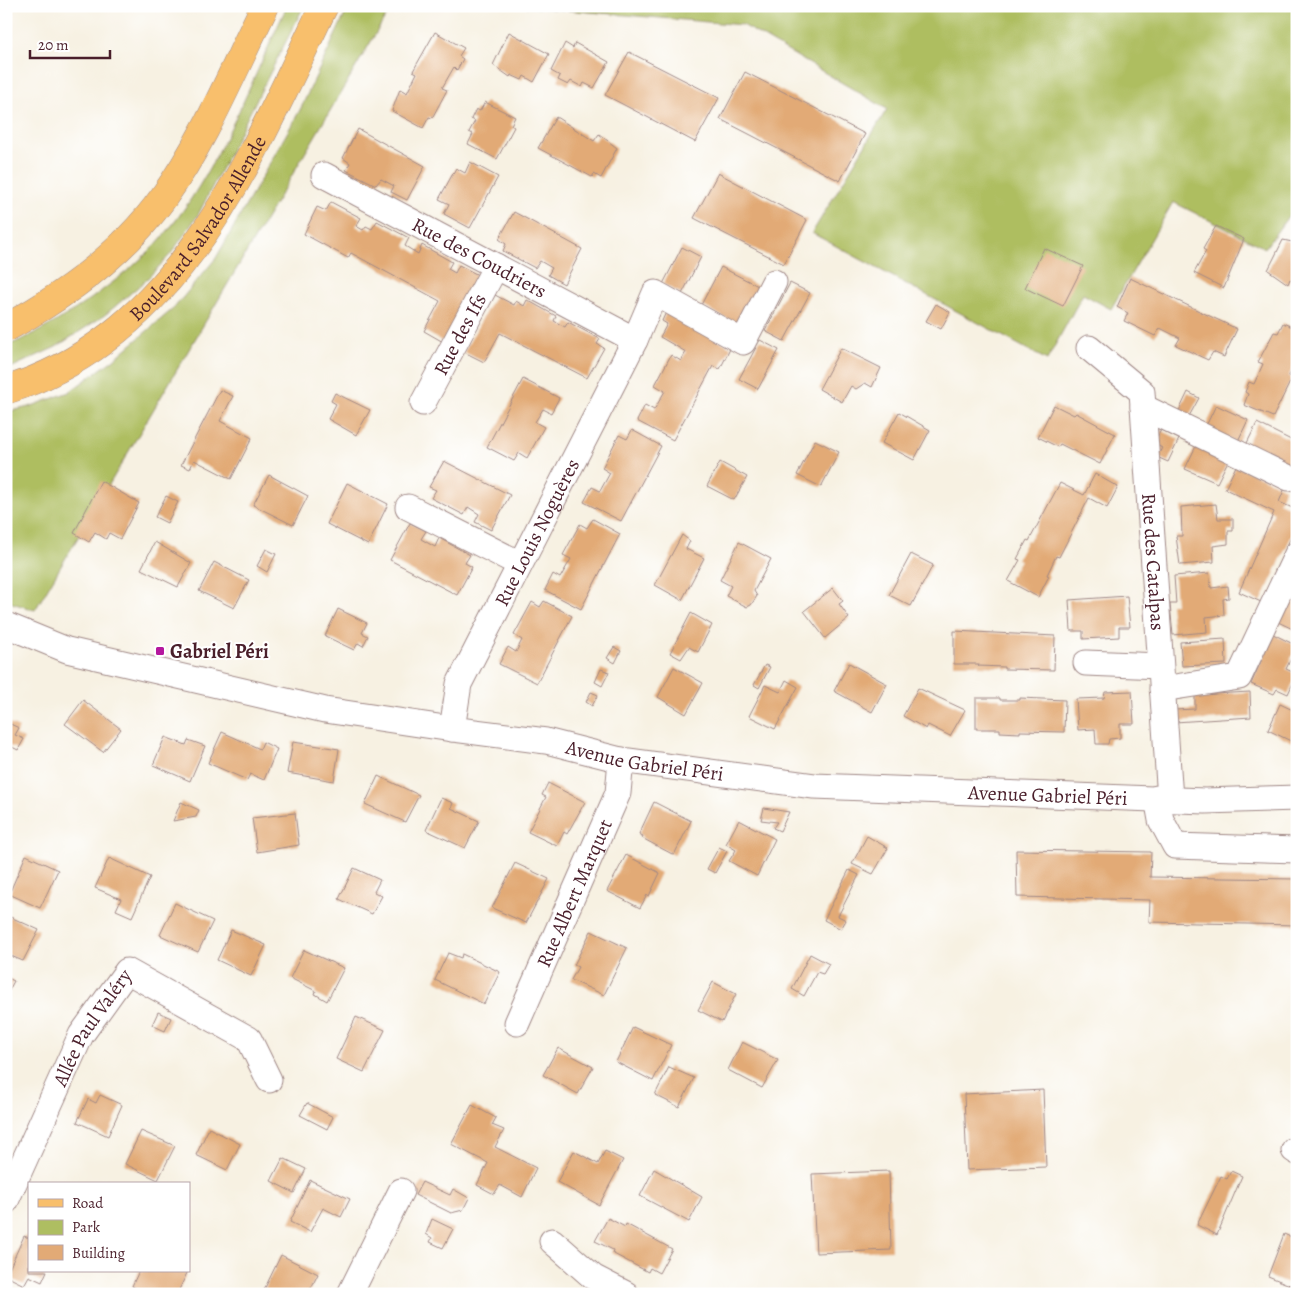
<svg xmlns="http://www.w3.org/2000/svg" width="1303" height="1300" font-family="Alegreya,serif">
<rect width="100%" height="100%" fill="#fff"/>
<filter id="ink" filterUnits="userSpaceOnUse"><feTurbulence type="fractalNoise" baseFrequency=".02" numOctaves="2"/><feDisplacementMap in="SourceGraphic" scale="10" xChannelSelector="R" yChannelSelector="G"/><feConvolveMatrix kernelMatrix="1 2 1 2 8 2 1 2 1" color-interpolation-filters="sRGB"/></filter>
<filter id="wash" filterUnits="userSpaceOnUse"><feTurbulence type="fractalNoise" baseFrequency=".0096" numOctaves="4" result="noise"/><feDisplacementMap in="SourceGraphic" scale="20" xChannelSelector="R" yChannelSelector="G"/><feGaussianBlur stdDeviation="1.12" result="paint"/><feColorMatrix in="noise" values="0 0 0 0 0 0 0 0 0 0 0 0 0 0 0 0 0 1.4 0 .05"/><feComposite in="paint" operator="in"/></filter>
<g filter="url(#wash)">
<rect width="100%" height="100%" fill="#f7f1e2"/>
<path fill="#aebe61" stroke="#7c6e46" d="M287,6H304L198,215L170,255L145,281L105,315L56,347L6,370V346C38,334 64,317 92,298C110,284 129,271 145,255C208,197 250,84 287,6Z
M349,6H392L35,610L12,603L6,597V412L29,407L69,392L113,360L174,308L216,258L300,110Z
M519,6H1297V213L1292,211L1265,248L1173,202L1111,309L1083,294L1047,360L812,233L887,109L743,25Z"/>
<g id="blocks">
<path fill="#e2aa76" d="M435,32L464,48L459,56L463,59L457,70L454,67L442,88L447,90L432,118L429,117L423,128L392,111L400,89L407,93L417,73L413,71Z
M509,32L549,54L534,82L524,76L522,80L511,75L510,77L493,65Z
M565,43L573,48L575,43L609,62L594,88L584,83L582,87L571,81L568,85L558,80L560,76L551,71Z
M629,52L719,98L695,142L605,95Z
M745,72L865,134L840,181L720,119Z
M485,102L515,117L511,125L514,127L497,159L468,144L473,134L469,132L475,121L471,119L476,109L480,111Z
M556,117L594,141L599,134L617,148L601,178L594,174L592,177L538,148Z
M358,129L425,166L407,200L391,192L394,186L381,179L376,185L346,170L350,163L343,158Z
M470,162L498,177L470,228L444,214L449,204L439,199L456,168L465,173Z
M718,173L807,220L784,264L694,218Z
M331,202L361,218L356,226L363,230L366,226L372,229L377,221L409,238L405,246L418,254L422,245L452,262L448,269L455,273L459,265L480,276L445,343L424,331L440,301L351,253L348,258L304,234L317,207L326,211Z
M514,212L582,249L564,284L548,275L552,268L540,261L535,268L503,251L506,244L499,239Z
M1216,226L1244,239L1224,288L1194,273L1206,251L1203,249Z
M1283,240L1297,243V283L1290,279L1288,284L1268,270Z
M682,247L701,257L682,294L663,284Z
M1044,248L1083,266L1063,306L1025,288Z
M721,267L762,288L742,327L701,305Z
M1130,278L1237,329L1224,357L1213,352L1208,360L1176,345L1180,338L1160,328L1155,336L1124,321L1128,313L1117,307Z
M790,283L810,293L784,341L765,331Z
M495,295L514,305L516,301L524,306L527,300L556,316L554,321L565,327L568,322L600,339L597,344L604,348L587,378L500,333L484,362L464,352Z
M936,304L950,312L941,329L926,321Z
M666,312L731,347L720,369L713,366L673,440L637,421L645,405L654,410L665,391L655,385L671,355L681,361L686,352L660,337L667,324L662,321Z
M1283,323L1297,329V358L1289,376L1292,378L1273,417L1244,405L1248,394L1245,392L1249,382L1254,384L1263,364L1258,362L1274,332L1278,333Z
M760,340L779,350L758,389L739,379Z
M841,348L881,368L872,387L865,383L856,389L851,386L842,402L819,389Z
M523,379L559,398L551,413L543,409L535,422L544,427L527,458L519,453L514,461L487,447Z
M220,390L233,396L220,421L252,438L231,479L194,460L190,469L181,465Z
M1188,392L1199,398L1187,420L1177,415Z
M335,393L370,410L356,435L328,419L336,404L331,401Z
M1054,405L1074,415L1076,413L1115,434L1100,464L1060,444L1058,447L1038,437Z
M1216,405L1248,420L1237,443L1205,428Z
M899,412L930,430L914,460L882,443Z
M1257,423L1297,443V461L1293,470L1245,447Z
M632,430L661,446L621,521L584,502L592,487L600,491L610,473L602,468L619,435L627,439Z
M1161,430L1179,439L1168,462L1157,457L1162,448L1154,443Z
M815,440L839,452L821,487L797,475Z
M1196,446L1228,461L1217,483L1185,469Z
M444,461L510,495L491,530L475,522L479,514L468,507L464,515L431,498L436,490L429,487Z
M720,462L747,477L734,500L707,486Z
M1236,466L1285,488L1279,502L1297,510V524L1261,602L1239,592L1274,512L1225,489Z
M1095,474L1118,487L1107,508L1089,498L1059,557L1056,556L1047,575L1049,576L1038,597L1008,581L1020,560L1017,559L1027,540L1029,541L1060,483L1084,495Z
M269,475L308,496L293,525L253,505Z
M101,481L139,503L120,539L109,533L106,539L95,532L89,542L74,533Z
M347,483L388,504L368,545L327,524Z
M166,496L178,502L167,523L155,517Z
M1216,504L1218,519H1233V531H1228V544L1213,546L1214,562L1180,565L1176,536H1182L1181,507Z
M593,519L620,534L581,609L545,590L553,574L560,578L571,559L563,555L580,524L587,528Z
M410,523L426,531L421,539L435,547L439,538L470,555L465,563L472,567L457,595L390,560Z
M682,535L690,541L686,549L704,558L682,600L655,585Z
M155,542L191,563L178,587L141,569Z
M739,542L771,559L754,591L757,596L751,605L747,607L726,596L731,586L720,580Z
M266,549L276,554L267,572L257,566Z
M911,554L933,565L911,606L889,595Z
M214,562L249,580L234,608L199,591Z
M1209,573L1211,588L1228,586L1229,598L1223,599L1224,615L1206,617L1207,632L1173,635L1170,604H1176L1174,576Z
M1297,581V631L1278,622Z
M833,588L843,601L839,604L849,618L825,638L804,611Z
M1127,596L1130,627H1119V637L1083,639V631H1071L1069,600Z
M544,601L572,616L537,683L499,664L508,647L516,652L522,640L514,635L532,602L540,607Z
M338,609L367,623L362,633L368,636L363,646L358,643L354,650L325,636Z
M691,613L712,625L698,652L689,647L681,659L670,653Z
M954,631L1055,636L1054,670L1004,669V667L978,666L979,664H954Z
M1273,634L1297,646L1286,669L1297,674L1288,694L1277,689L1274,694L1251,684Z
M1225,639L1226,664L1182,666L1180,642Z
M614,647L621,651L615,663L607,658Z
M849,663L887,684L872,712L834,691Z
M765,665L770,667L759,688L754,685Z
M674,667L703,683L686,714L658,697Z
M601,669L609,672L602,686L595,682Z
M786,680L798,687L775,729L749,716L765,685L780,692Z
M918,688L965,710L950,736L928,725L926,729L903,716Z
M1132,691L1134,724H1120V738L1109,739L1108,744H1096L1095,729L1078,730L1076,699L1104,698L1105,692Z
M591,692L598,695L592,706L586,702Z
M1250,692L1251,717L1175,722L1174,710L1195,709V695Z
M976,698H1000V700H1020V698L1065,700L1064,732L1020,731V733L1000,732V729H976Z
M83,700L121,729L103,752L65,724Z
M1280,704L1297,712V744L1268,730Z
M6,722L19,728L15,735L24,739L18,750L10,746L6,756Z
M222,732L260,749L263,742L277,749L264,780L250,774L247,780L208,763Z
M165,737L186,745L188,740L205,746L190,781L153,765Z
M293,742L339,749L334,781L287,773Z
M378,776L419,795L405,822L365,804Z
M548,783L585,802L567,834L564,832L557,846L528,832L546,797L542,795Z
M441,798L453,803L451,808L479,821L465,848L426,830Z
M181,802L199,810L196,817L173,821Z
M654,802L691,821L674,855L642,838L643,836L639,834Z
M764,808L789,812L780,831L773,828L777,822L761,820Z
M295,813L299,845L257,852L252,818Z
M739,820L775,839L757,876L729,861L736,850L726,844Z
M867,836L888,848L873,874L852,864Z
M719,847L727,851L715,873L707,869Z
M1016,850L1151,852L1150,877L1297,879V925L1149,922L1150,900L1017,897Z
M26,855L58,870L40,908L9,894Z
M626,855L660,873L649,896L647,895L640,908L607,891Z
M109,858L150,877L132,917L116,910L121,899L95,888Z
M515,863L549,879L526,923L492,908Z
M354,868L380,880L374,892L382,896L372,914L339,899Z
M849,870L859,875L838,916L846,920L841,929L824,920Z
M175,903L213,921L198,952L160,935Z
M6,915L39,930L23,961L6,954Z
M231,930L266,945L251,976L217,960Z
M591,931L627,948L604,995L571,980L578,967L574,965Z
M304,950L344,968L327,1001L315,994L316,991L290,978Z
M448,953L461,958L462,954L500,972L484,1004L435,980Z
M810,954L829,964L823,974L817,972L804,996L792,989Z
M6,977L14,981L6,996Z
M713,982L736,994L722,1022L698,1010Z
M158,1012L171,1018L165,1031L152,1025Z
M356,1017L385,1030L364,1072L336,1059Z
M633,1027L671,1045L653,1081L616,1062Z
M742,1042L778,1060L762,1088L728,1070Z
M558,1048L593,1067L578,1094L543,1075Z
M669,1067L694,1078L679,1107L655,1095Z
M1043,1090L1046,1167L967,1170L964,1094Z
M100,1095L122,1105L108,1136L77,1122L88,1099L96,1103Z
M307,1103L333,1117L327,1129L300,1115Z
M472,1105L496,1118L492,1125L504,1130L495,1147L536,1168L522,1197L500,1185L494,1194L477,1185L488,1163L451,1144Z
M209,1128L240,1144L227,1170L196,1155Z
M141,1131L175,1146L158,1180L125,1164Z
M574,1151L598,1164L605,1151L623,1160L599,1205L557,1182Z
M283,1158L306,1169L294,1193L271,1181Z
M654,1169L702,1197L689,1222L640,1196Z
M889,1171L891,1250L816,1253L812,1174Z
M1231,1171L1242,1176L1217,1235L1197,1225L1221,1176L1227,1179Z
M310,1180L350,1199L341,1217L323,1208L310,1232L290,1222Z
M422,1182L450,1195L453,1189L469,1198L463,1210L451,1213L415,1195Z
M608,1218L625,1227L626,1224L672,1249L659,1273L650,1268L648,1272L612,1253L613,1250L595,1241Z
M432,1219L453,1229L443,1248L430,1242L432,1238L426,1234Z
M1284,1234L1297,1240V1288L1268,1276Z
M24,1236L29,1238V1271H47L42,1282L29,1276L24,1285L6,1276Z
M281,1255L318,1274L308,1294H262Z
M139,1271H183L187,1273L177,1294H147L132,1286Z"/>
</g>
</g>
<g filter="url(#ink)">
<use href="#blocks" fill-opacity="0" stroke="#a08886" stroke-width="1"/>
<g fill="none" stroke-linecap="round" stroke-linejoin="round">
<g stroke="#a08886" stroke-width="27">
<g id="minor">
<path id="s1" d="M324,175L635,340"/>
<path id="s2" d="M1089,348L1142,392L1170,799"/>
<path id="s3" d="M423,403L496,266"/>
<path d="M1143,407L1289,478"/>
<path d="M408,507L520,564"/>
<path id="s4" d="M6,625L67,650L325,710L452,729L546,741L621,760L814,786L1205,801L1297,798"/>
<path d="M1086,663L1160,666"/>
<path d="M1162,689L1239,677L1297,554"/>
<path id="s5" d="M452,729L459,684L635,340L655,293L743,342L774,282"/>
<path d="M1157,798L1161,820L1175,846L1297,850"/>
<path id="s6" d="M517,1023L618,793L621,760"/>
<path d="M1294,1150L1297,1152"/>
<path id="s7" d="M6,1201L81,1035L127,971L249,1039L269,1080"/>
<path d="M552,1241L593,1277L626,1294"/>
<path d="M350,1294L401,1191"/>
</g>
</g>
<g stroke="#a08886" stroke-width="29">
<g id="major">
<path d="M6,328C66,295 123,254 163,198C205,140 233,70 265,6"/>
<path id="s8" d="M6,390C180,337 252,155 324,6"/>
</g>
</g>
<use href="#minor" stroke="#fff" stroke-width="25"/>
<use href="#major" stroke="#f8bf6c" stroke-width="28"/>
</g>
</g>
<rect fill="#b5179e" stroke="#fff" stroke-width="2" x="155" y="646" width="10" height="10" rx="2.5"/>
<g text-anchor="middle" stroke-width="4" stroke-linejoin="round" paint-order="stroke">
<g font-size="20" fill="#4a1f2b" stroke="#fff">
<text dy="7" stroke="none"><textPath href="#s8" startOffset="258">Boulevard Salvador Allende</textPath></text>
<text dy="7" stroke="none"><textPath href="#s1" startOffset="176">Rue des Coudriers</textPath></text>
<text dy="7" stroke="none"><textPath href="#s3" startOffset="78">Rue des Ifs</textPath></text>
<text dy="7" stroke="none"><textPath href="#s5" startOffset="216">Rue Louis Noguères</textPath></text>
<text dy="7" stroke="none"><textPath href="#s2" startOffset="239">Rue des Catalpas</textPath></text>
<text dy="7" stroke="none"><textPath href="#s4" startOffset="655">Avenue Gabriel Péri</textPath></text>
<text dy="7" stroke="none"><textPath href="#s4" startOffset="1060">Avenue Gabriel Péri</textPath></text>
<text dy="7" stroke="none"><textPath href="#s6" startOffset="142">Rue Albert Marquet</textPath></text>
<text dy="7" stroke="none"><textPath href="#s7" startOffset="194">Allée Paul Valéry</textPath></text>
</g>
<g font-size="20" font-weight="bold" fill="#4a1f2b" stroke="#fff" text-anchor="start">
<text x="170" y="658">Gabriel Péri</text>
</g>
</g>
<rect width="1303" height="1300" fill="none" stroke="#fff" stroke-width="25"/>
<rect x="28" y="1182" width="162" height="90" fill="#ffffff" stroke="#b7a5aa"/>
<rect x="38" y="1199" width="25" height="8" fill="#f8bf6c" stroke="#b7a5aa"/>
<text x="72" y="1208" font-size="15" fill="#4a1f2b">Road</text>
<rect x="38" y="1220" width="25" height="15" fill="#aebe61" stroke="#b7a5aa"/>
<text x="72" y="1232" font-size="15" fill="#4a1f2b">Park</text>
<rect x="38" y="1245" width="25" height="15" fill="#e2aa76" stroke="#b7a5aa"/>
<text x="72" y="1258" font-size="15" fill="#4a1f2b">Building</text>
<path d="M30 50v8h80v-8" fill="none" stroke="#4a1f2b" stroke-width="2.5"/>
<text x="38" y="50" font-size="15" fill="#4a1f2b" stroke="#ffffff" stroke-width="4" paint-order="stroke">20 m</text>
</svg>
